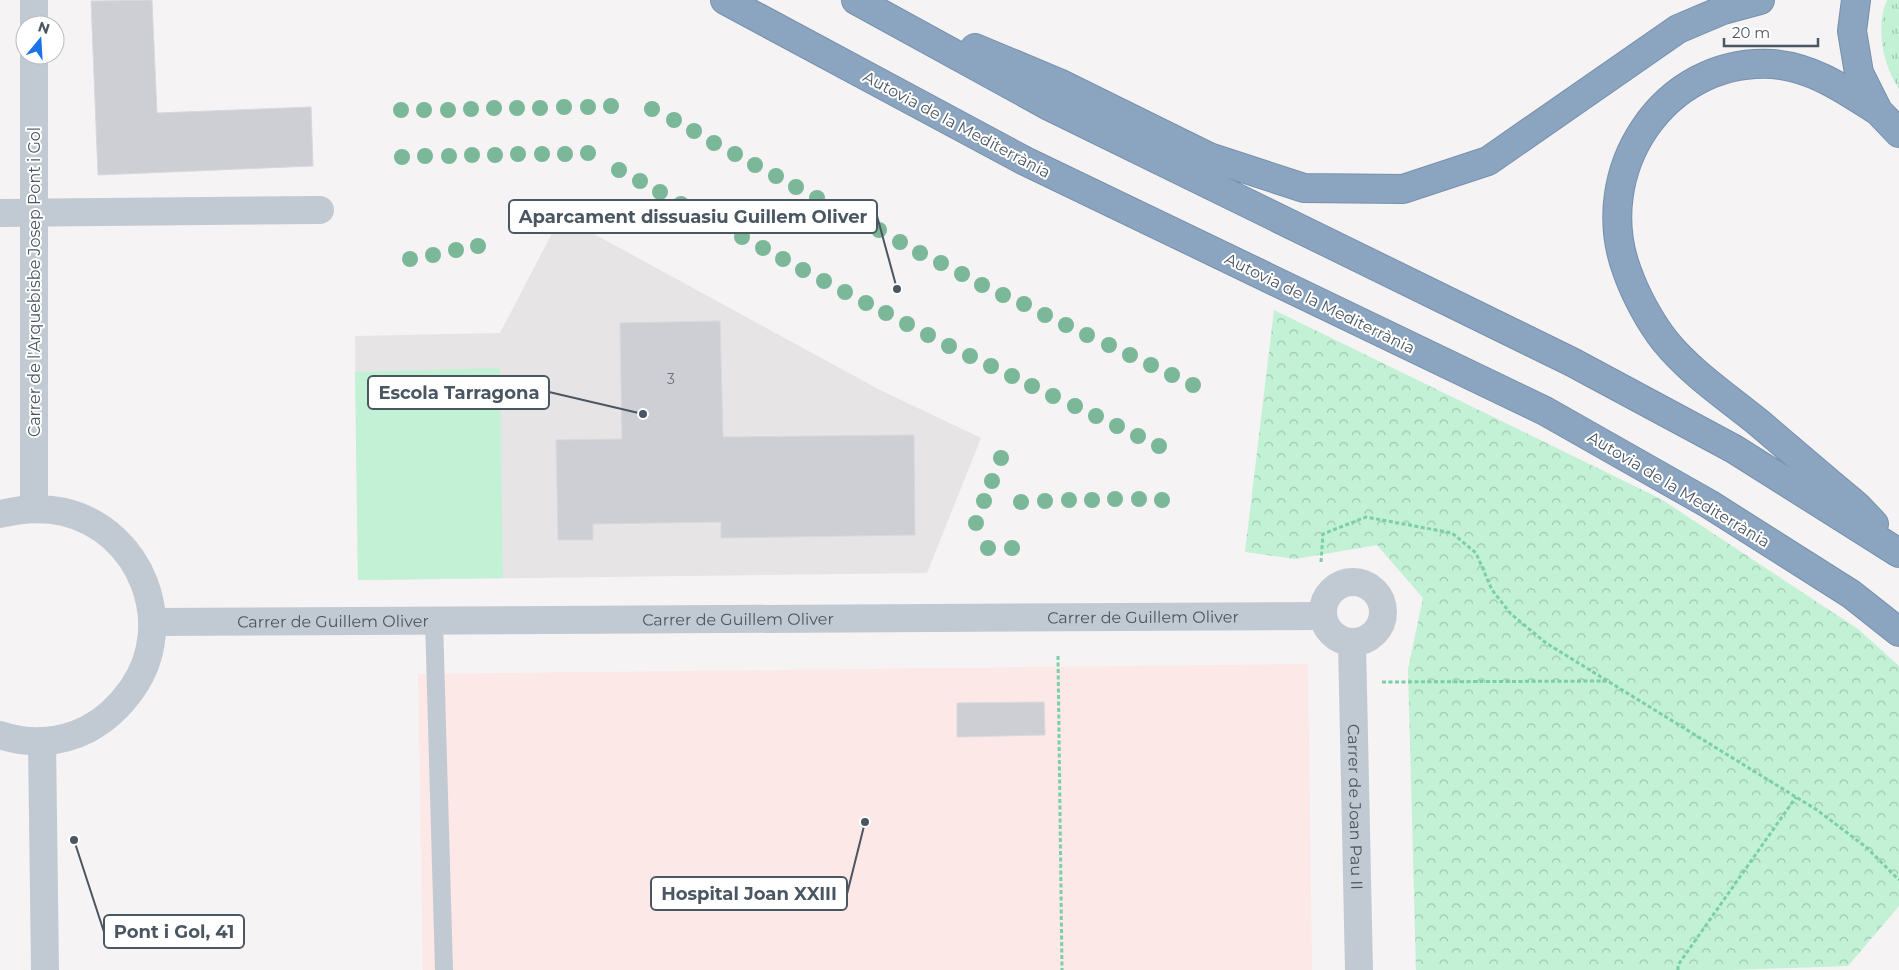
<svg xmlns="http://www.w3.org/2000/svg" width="1899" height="970" font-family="Montserrat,sans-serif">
<defs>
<pattern id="grass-tufts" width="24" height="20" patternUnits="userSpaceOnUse" patternTransform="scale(1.25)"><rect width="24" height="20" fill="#c3f1d5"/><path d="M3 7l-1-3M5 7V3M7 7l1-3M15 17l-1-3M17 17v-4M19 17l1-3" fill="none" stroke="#a0c6b0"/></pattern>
<pattern id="park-crowns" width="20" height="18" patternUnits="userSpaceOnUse" patternTransform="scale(1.25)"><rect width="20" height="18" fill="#c3f1d5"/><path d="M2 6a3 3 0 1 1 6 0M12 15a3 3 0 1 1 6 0" fill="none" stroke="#a0c6b0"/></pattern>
</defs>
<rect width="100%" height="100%" fill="#f5f3f3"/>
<path fill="#e6e4e5" d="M561,216L880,390L981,438L927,573L358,580L355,336L500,333Z"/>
<path fill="#fce8e6" d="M1308,664L1312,970H423L418,674Z"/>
<path fill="url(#grass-tufts)" d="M1887,0H1899V89C1883,66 1875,27 1887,0Z"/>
<path fill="url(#park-crowns)" d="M1274,310L1661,499L1858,629L1899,666V906L1848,966L1732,970H1416L1408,669L1423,598L1377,545L1295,559L1245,552Z"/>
<path fill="#c3f1d5" d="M500,368L503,578L358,580L355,372Z"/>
<path fill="#cdcfd5" stroke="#d7d9de" d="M152,0L157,113L311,107L313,166L98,175L91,1Z
M720,321L723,437L914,435L915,535L721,538V522L593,524V540H558L556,440L622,439L620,323Z
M1044,702L1045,735L957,737V703Z"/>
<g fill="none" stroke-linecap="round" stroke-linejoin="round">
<g stroke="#7690ad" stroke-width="30">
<path id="highway" d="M725,0L1025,161L1545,411L1709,504L1851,594L1899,632
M856,0L1049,106L1572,362L1734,449L1899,553
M1856,0L1852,31L1859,73L1878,111L1899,133
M975,48L1059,83L1209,157L1304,188L1403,189L1488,161L1678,29L1723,10L1760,0
M1874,524L1857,506C1824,479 1792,451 1759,423C1727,397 1691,373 1665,341C1650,322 1635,294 1627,271C1590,172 1663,58 1772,64C1813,67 1845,90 1878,111"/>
</g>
<path stroke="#7ad0a6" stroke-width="3" stroke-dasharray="4 2.5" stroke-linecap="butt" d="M1321,562L1323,534L1366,517L1452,533L1476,553L1492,590L1511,614L1546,643L1817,810L1866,847L1899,880
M1058,656L1062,970
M1382,682L1608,681
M1678,970V965L1796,797"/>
<path stroke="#c1cad2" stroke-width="18" d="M434,620L444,970"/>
<g stroke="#c1cad2" stroke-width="28">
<path d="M34,0V25"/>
<path d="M34,55V508"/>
<path d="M0,213L320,210"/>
<path d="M0,514C21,509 42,507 64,512C141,530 178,624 132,689C120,706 107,719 88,729C61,743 29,745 0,735"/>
<circle cx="1353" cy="612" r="30"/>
<path id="s1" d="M153,622L1323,616"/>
<path id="s2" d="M1352,643L1359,970"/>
<path d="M42,741L45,970"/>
</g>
<use href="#highway" stroke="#8ba5c1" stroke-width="28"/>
</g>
<g fill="#7bb799">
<circle cx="611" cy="106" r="8"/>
<circle cx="564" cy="107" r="8"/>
<circle cx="588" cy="107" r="8"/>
<circle cx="494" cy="108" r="8"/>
<circle cx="517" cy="108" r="8"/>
<circle cx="540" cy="108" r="8"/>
<circle cx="471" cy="109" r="8"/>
<circle cx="652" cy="109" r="8"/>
<circle cx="401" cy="110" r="8"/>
<circle cx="424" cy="110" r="8"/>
<circle cx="448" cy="110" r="8"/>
<circle cx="674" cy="120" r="8"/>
<circle cx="694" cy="131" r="8"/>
<circle cx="714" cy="143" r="8"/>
<circle cx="588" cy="153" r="8"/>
<circle cx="518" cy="154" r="8"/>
<circle cx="542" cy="154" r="8"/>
<circle cx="565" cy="154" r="8"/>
<circle cx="735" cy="154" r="8"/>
<circle cx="472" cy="155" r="8"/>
<circle cx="495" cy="155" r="8"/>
<circle cx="425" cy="156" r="8"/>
<circle cx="449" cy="156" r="8"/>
<circle cx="402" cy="157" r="8"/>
<circle cx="755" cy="165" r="8"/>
<circle cx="619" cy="170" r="8"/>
<circle cx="776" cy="176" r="8"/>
<circle cx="640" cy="181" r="8"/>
<circle cx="796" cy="187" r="8"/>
<circle cx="660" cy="192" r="8"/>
<circle cx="817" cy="198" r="8"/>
<circle cx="681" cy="204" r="8"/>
<circle cx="721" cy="226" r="8"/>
<circle cx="879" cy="230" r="8"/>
<circle cx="742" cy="237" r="8"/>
<circle cx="900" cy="242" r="8"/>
<circle cx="478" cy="246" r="8"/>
<circle cx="763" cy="248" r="8"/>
<circle cx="456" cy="250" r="8"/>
<circle cx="920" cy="253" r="8"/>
<circle cx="433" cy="255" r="8"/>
<circle cx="410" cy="259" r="8"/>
<circle cx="783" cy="259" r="8"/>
<circle cx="941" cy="263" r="8"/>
<circle cx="803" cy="270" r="8"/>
<circle cx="962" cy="274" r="8"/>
<circle cx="824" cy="281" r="8"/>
<circle cx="982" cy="285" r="8"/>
<circle cx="845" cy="292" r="8"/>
<circle cx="1003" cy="295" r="8"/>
<circle cx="866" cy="303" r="8"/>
<circle cx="1024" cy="304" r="8"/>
<circle cx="886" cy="313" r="8"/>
<circle cx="1045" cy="315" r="8"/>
<circle cx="907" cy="324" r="8"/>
<circle cx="1066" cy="325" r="8"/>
<circle cx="928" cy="335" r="8"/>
<circle cx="1087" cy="335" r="8"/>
<circle cx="1109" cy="345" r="8"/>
<circle cx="949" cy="346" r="8"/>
<circle cx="1130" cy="355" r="8"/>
<circle cx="970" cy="356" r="8"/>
<circle cx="1151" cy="365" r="8"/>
<circle cx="991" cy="366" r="8"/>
<circle cx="1172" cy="375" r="8"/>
<circle cx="1012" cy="376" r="8"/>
<circle cx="1193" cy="385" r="8"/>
<circle cx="1032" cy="386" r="8"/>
<circle cx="1053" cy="396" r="8"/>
<circle cx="1075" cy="406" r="8"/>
<circle cx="1096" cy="416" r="8"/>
<circle cx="1117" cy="426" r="8"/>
<circle cx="1138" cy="436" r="8"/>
<circle cx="1159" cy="446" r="8"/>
<circle cx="1001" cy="458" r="8"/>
<circle cx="992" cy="481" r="8"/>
<circle cx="1115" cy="499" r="8"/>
<circle cx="1139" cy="499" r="8"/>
<circle cx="1069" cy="500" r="8"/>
<circle cx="1092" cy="500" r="8"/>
<circle cx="1162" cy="500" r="8"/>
<circle cx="984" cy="501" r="8"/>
<circle cx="1045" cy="501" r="8"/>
<circle cx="1021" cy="502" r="8"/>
<circle cx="976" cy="523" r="8"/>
<circle cx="988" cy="548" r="8"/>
<circle cx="1012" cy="548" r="8"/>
</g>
<g text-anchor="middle" stroke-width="4" stroke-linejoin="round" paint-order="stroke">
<g font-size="14" fill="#6b747e">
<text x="671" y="384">3</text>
</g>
<g font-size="16" fill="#4a5661" stroke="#fff">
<text transform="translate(957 124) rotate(28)" y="6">Autovia de la Mediterrània</text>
<text transform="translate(34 282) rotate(-90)" y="6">Carrer de l'Arquebisbe Josep Pont i Gol</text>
<text transform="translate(1320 303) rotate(26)" y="6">Autovia de la Mediterrània</text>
<text transform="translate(1679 489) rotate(31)" y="6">Autovia de la Mediterrània</text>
<text dy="6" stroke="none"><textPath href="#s1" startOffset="990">Carrer de Guillem Oliver</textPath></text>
<text dy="6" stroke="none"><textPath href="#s1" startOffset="585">Carrer de Guillem Oliver</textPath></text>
<text dy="6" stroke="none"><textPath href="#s1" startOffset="180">Carrer de Guillem Oliver</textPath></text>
<text dy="6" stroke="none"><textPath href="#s2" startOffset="164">Carrer de Joan Pau II</textPath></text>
</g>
</g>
<path fill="none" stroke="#4a5661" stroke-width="2" d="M897 289L877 216M643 414L549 392M865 822L847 894M74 840L104 932"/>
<g fill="#4a5661" stroke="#fff" stroke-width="2">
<circle cx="897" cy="289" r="5"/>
<circle cx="643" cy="414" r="5"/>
<circle cx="865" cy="822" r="5"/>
<circle cx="74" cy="840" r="5"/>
</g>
<g fill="#fff" stroke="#4a5661" stroke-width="2">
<rect x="509" y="200" width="368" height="33" rx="5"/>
<rect x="368" y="376" width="181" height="33" rx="5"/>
<rect x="651" y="877" width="196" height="33" rx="5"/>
<rect x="104" y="915" width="140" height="33" rx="5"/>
</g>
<g font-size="18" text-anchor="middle" font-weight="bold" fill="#4a5661">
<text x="693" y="223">Aparcament dissuasiu Guillem Oliver</text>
<text x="459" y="399">Escola Tarragona</text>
<text x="749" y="900">Hospital Joan XXIII</text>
<text x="174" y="938">Pont i Gol, 41</text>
</g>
<g transform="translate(40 40) rotate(18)"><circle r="24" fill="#ffffff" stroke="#b7bbc0"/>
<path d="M0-4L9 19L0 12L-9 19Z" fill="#1a73e8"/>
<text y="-8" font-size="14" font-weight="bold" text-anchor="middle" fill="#4a5661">N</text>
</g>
<path d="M1724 38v8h94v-8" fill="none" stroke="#4a5661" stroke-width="2.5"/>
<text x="1732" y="38" font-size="15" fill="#4a5661" stroke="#ffffff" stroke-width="4" paint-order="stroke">20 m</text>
</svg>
